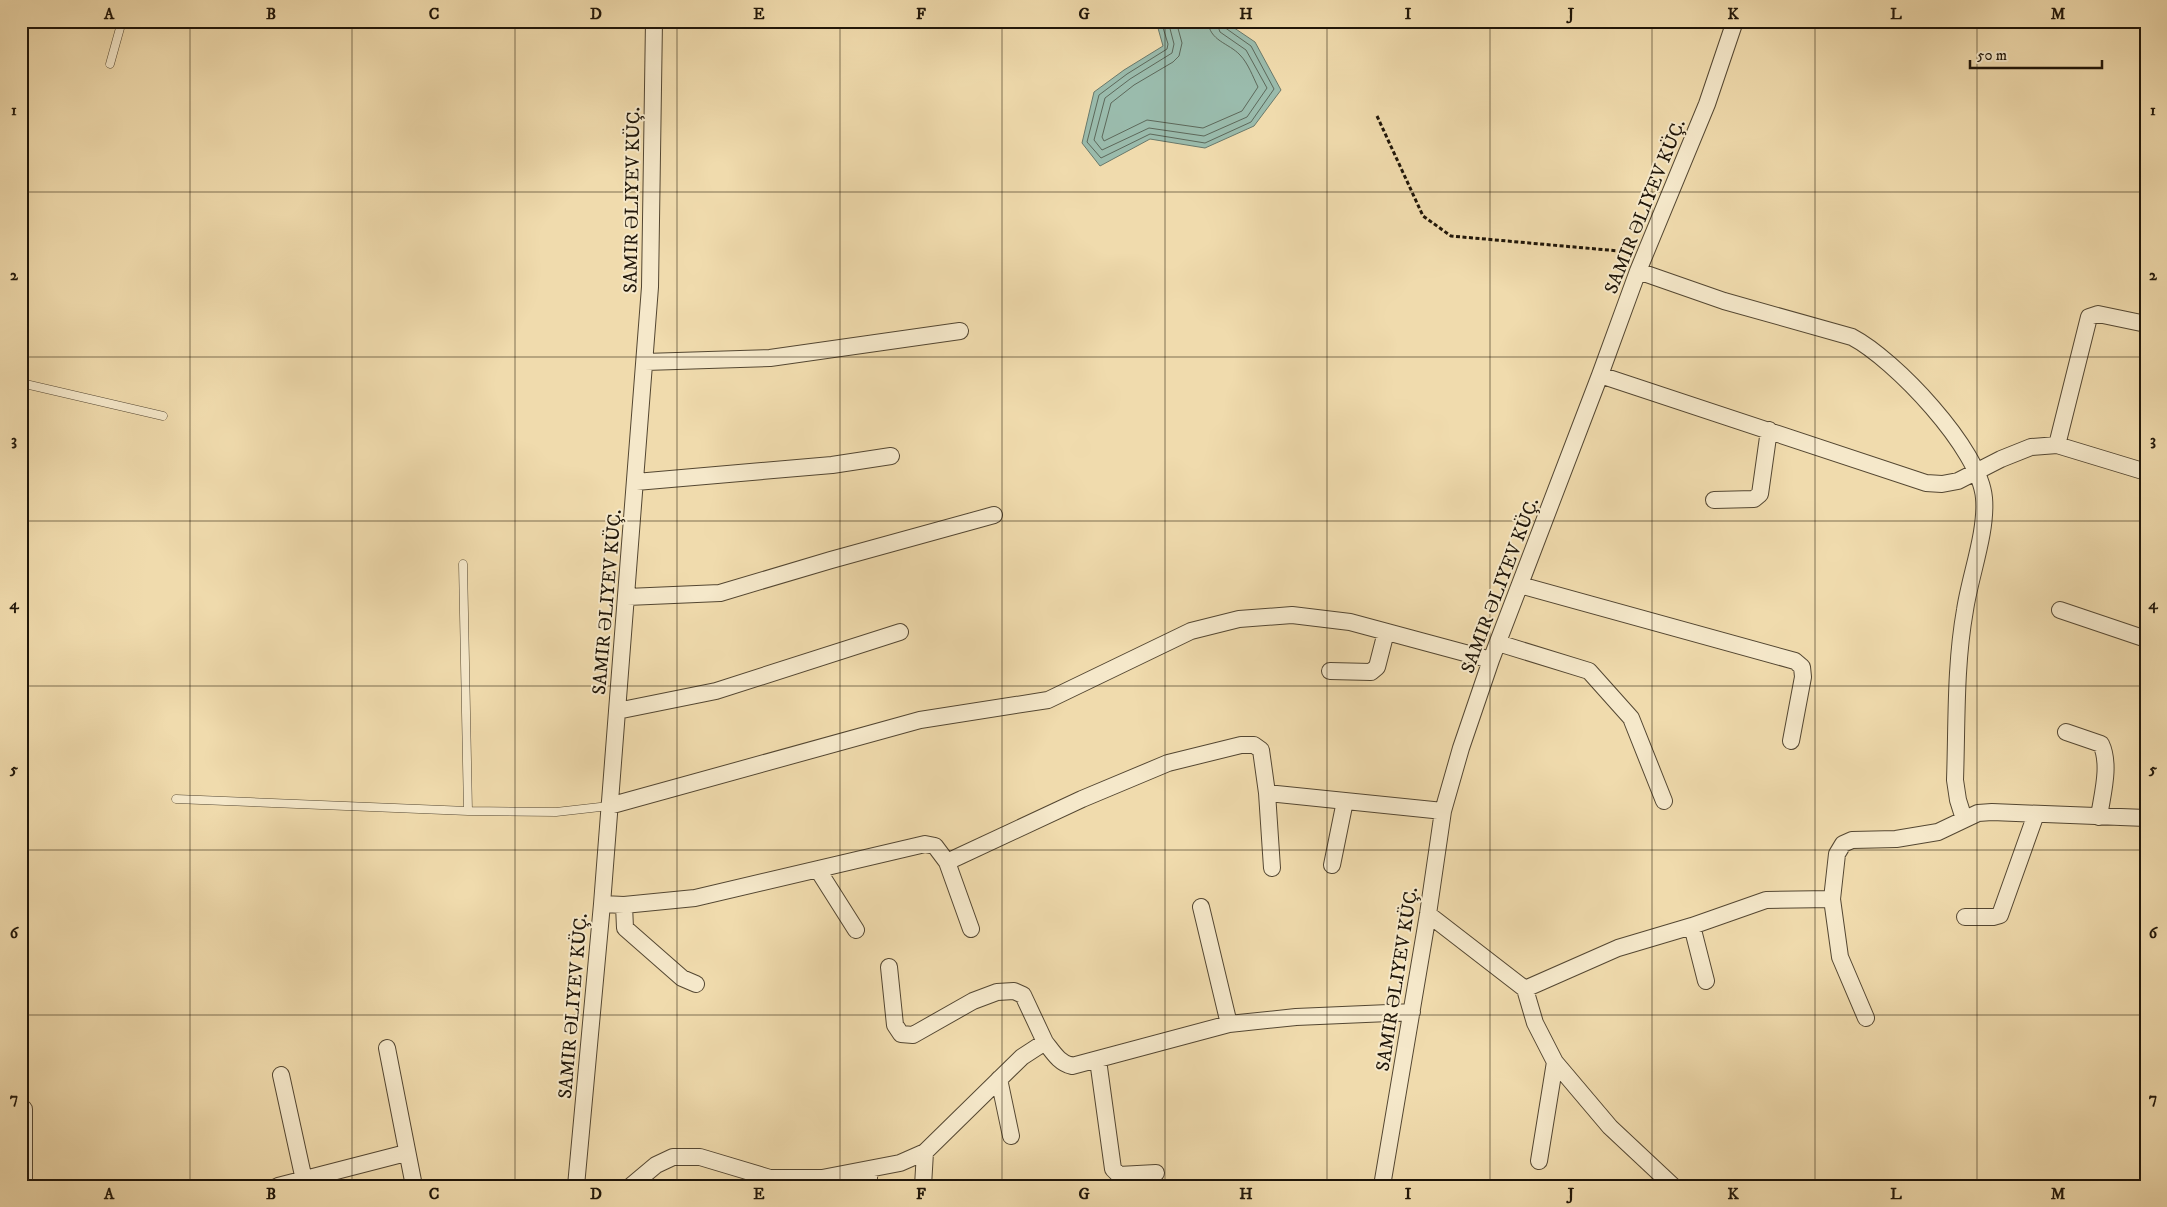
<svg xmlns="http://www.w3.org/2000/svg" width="2167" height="1207" font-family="'IM FELL DW Pica',serif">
<rect width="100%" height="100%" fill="#f0dbad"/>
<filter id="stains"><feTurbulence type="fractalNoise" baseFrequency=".004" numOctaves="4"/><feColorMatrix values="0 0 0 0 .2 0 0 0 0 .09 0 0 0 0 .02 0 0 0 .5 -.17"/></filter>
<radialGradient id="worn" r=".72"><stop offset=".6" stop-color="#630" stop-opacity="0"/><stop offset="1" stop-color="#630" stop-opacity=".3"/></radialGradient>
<path fill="#9abbac" stroke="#69796b" d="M1156,21H1224L1255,42L1281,90L1254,126L1205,148L1150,139L1100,166L1082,143L1094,92L1124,70L1163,46Z"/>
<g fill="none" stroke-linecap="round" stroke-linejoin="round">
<path stroke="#5d685a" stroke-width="1" d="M1161,21L1168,44L1167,49L1127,74L1099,95L1087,142L1101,158L1150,134L1205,143L1251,122L1274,89L1251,46L1224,27L1222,21
M1168,21L1174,44L1172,53L1130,79L1105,98L1094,140L1102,150L1149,128L1204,136L1247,117L1267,88L1246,50L1220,32L1216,21
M1176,21L1182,43L1179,56L1173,62L1134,85L1111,103L1102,137L1104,141L1147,120L1203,128L1242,111L1258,87C1253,77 1248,63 1240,55C1229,43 1209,41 1208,21"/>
<g stroke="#544732" stroke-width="9">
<path id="service" d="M110,64L122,21
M21,383L163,416
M463,564L468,811
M176,799L468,811L556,812L609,806"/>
</g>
<g stroke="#544732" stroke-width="18">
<path id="minor" d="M1638,271L1724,301L1852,337C1894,359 1980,449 1984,498C1987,532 1970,576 1965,610C1955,666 1957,723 1955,780L1958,800L1964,819
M645,362L770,358L960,331
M1600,375L1926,483L1942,484L1958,481L2001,459L2031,447L2057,445L2146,472
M2057,445L2089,317L2098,314L2146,324
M636,482L832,465L891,456
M1714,500L1754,499L1760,494L1769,430
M1520,585L1795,661L1802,667L1803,677L1791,741
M627,597L720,593L831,560L994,515
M2060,610L2146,639
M1498,643L1589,671L1631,718L1664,801
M1330,671L1371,672L1377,667L1386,632
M617,711L716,691L900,632
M2066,732L2101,744C2111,765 2102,795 2099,817
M1267,793L1272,868
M609,806L920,720L1048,700L1191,631L1239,619L1292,615L1350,622L1491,660
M947,862L971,929
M1332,865L1345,801
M818,870L856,930
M1832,899L1840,957L1866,1018
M602,904L624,905L695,898L925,844L935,846L947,862L1082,799L1168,763L1241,745H1254L1261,750L1267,793L1443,811
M624,905L625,928L682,978L696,984
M1201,907L1229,1024
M1428,914L1525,989L1535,1023L1555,1062L1610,1127L1673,1186
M1965,917H1993L2000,915L2036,814
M1692,926L1706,981
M889,967L895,1025L901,1034L913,1035L973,1001L997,992L1014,991L1023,995L1045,1042
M1525,989L1618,948L1692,926L1766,900L1832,899L1837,854L1843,844L1852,840L1896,839L1938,832L1978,813L1992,812L2146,818
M387,1048L414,1186
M1098,1060L1113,1169L1119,1175L1156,1173
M281,1075L304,1180
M999,1079L1011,1136
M21,1106L24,1109V1186
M1539,1161L1555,1062
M278,1186L406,1153
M576,1186L602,904L650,287L654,21
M631,1186L656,1165L673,1157H700L770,1178H822L900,1163L925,1152L1022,1057L1045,1042C1053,1052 1059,1063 1072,1066L1229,1024L1296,1017L1412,1012
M868,1186L870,1169
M923,1186L925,1152
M1382,1186L1428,914L1443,811L1461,748L1491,660L1600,375L1638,271L1707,104L1735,21"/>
</g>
<path stroke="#201609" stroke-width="3" stroke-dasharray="4 2.5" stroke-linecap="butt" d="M1377,116L1423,216L1451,236L1630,252"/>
<use href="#service" stroke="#f5e8ca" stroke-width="8"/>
<use href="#minor" stroke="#f5e8ca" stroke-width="16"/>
</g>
<path fill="none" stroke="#201609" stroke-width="1" stroke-opacity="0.55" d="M190,21V1186M352,21V1186M515,21V1186M677,21V1186M840,21V1186M1002,21V1186M1165,21V1186M1327,21V1186M1490,21V1186M1652,21V1186M1815,21V1186M1977,21V1186M21,192H2146M21,357H2146M21,521H2146M21,686H2146M21,850H2146M21,1015H2146"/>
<g text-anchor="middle" stroke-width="4" stroke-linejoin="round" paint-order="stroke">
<g font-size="19" fill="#201609" stroke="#f5e8ca">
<text transform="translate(631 200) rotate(-89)" y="7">SAMIR ƏLIYEV KÜÇ.</text>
<text transform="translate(1644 206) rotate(-68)" y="7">SAMIR ƏLIYEV KÜÇ.</text>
<text transform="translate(1499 585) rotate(-69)" y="7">SAMIR ƏLIYEV KÜÇ.</text>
<text transform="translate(606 602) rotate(-85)" y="7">SAMIR ƏLIYEV KÜÇ.</text>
<text transform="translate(1396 979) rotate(-81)" y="7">SAMIR ƏLIYEV KÜÇ.</text>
<text transform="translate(572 1006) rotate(-85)" y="7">SAMIR ƏLIYEV KÜÇ.</text>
</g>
</g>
<rect width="2167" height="1207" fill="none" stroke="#f0dbad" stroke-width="55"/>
<path d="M1970 60v8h132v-8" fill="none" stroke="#201609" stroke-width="2.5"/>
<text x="1977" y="60" font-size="15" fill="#201609" stroke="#f5e8ca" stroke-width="4" paint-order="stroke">50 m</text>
<rect x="28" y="28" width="2112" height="1152" fill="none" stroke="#201609" stroke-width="2"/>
<g font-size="16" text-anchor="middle" font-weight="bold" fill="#201609">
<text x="109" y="19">A</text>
<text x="271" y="19">B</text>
<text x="434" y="19">C</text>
<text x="596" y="19">D</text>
<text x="759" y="19">E</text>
<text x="921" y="19">F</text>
<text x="1084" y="19">G</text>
<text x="1246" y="19">H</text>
<text x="1408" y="19">I</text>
<text x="1571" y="19">J</text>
<text x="1733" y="19">K</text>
<text x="1896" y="19">L</text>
<text x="2058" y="19">M</text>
<text x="14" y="115">1</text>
<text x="2153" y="115">1</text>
<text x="14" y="280">2</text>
<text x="2153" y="280">2</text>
<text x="14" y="445">3</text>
<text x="2153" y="445">3</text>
<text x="14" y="609">4</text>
<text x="2153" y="609">4</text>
<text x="14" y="774">5</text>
<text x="2153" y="774">5</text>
<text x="14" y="938">6</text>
<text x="2153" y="938">6</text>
<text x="14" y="1103">7</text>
<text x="2153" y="1103">7</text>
<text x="109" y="1199">A</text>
<text x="271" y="1199">B</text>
<text x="434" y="1199">C</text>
<text x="596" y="1199">D</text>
<text x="759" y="1199">E</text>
<text x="921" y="1199">F</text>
<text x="1084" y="1199">G</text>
<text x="1246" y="1199">H</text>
<text x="1408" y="1199">I</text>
<text x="1571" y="1199">J</text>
<text x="1733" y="1199">K</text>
<text x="1896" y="1199">L</text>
<text x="2058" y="1199">M</text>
</g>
<rect width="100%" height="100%" filter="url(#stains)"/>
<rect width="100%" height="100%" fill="url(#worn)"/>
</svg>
